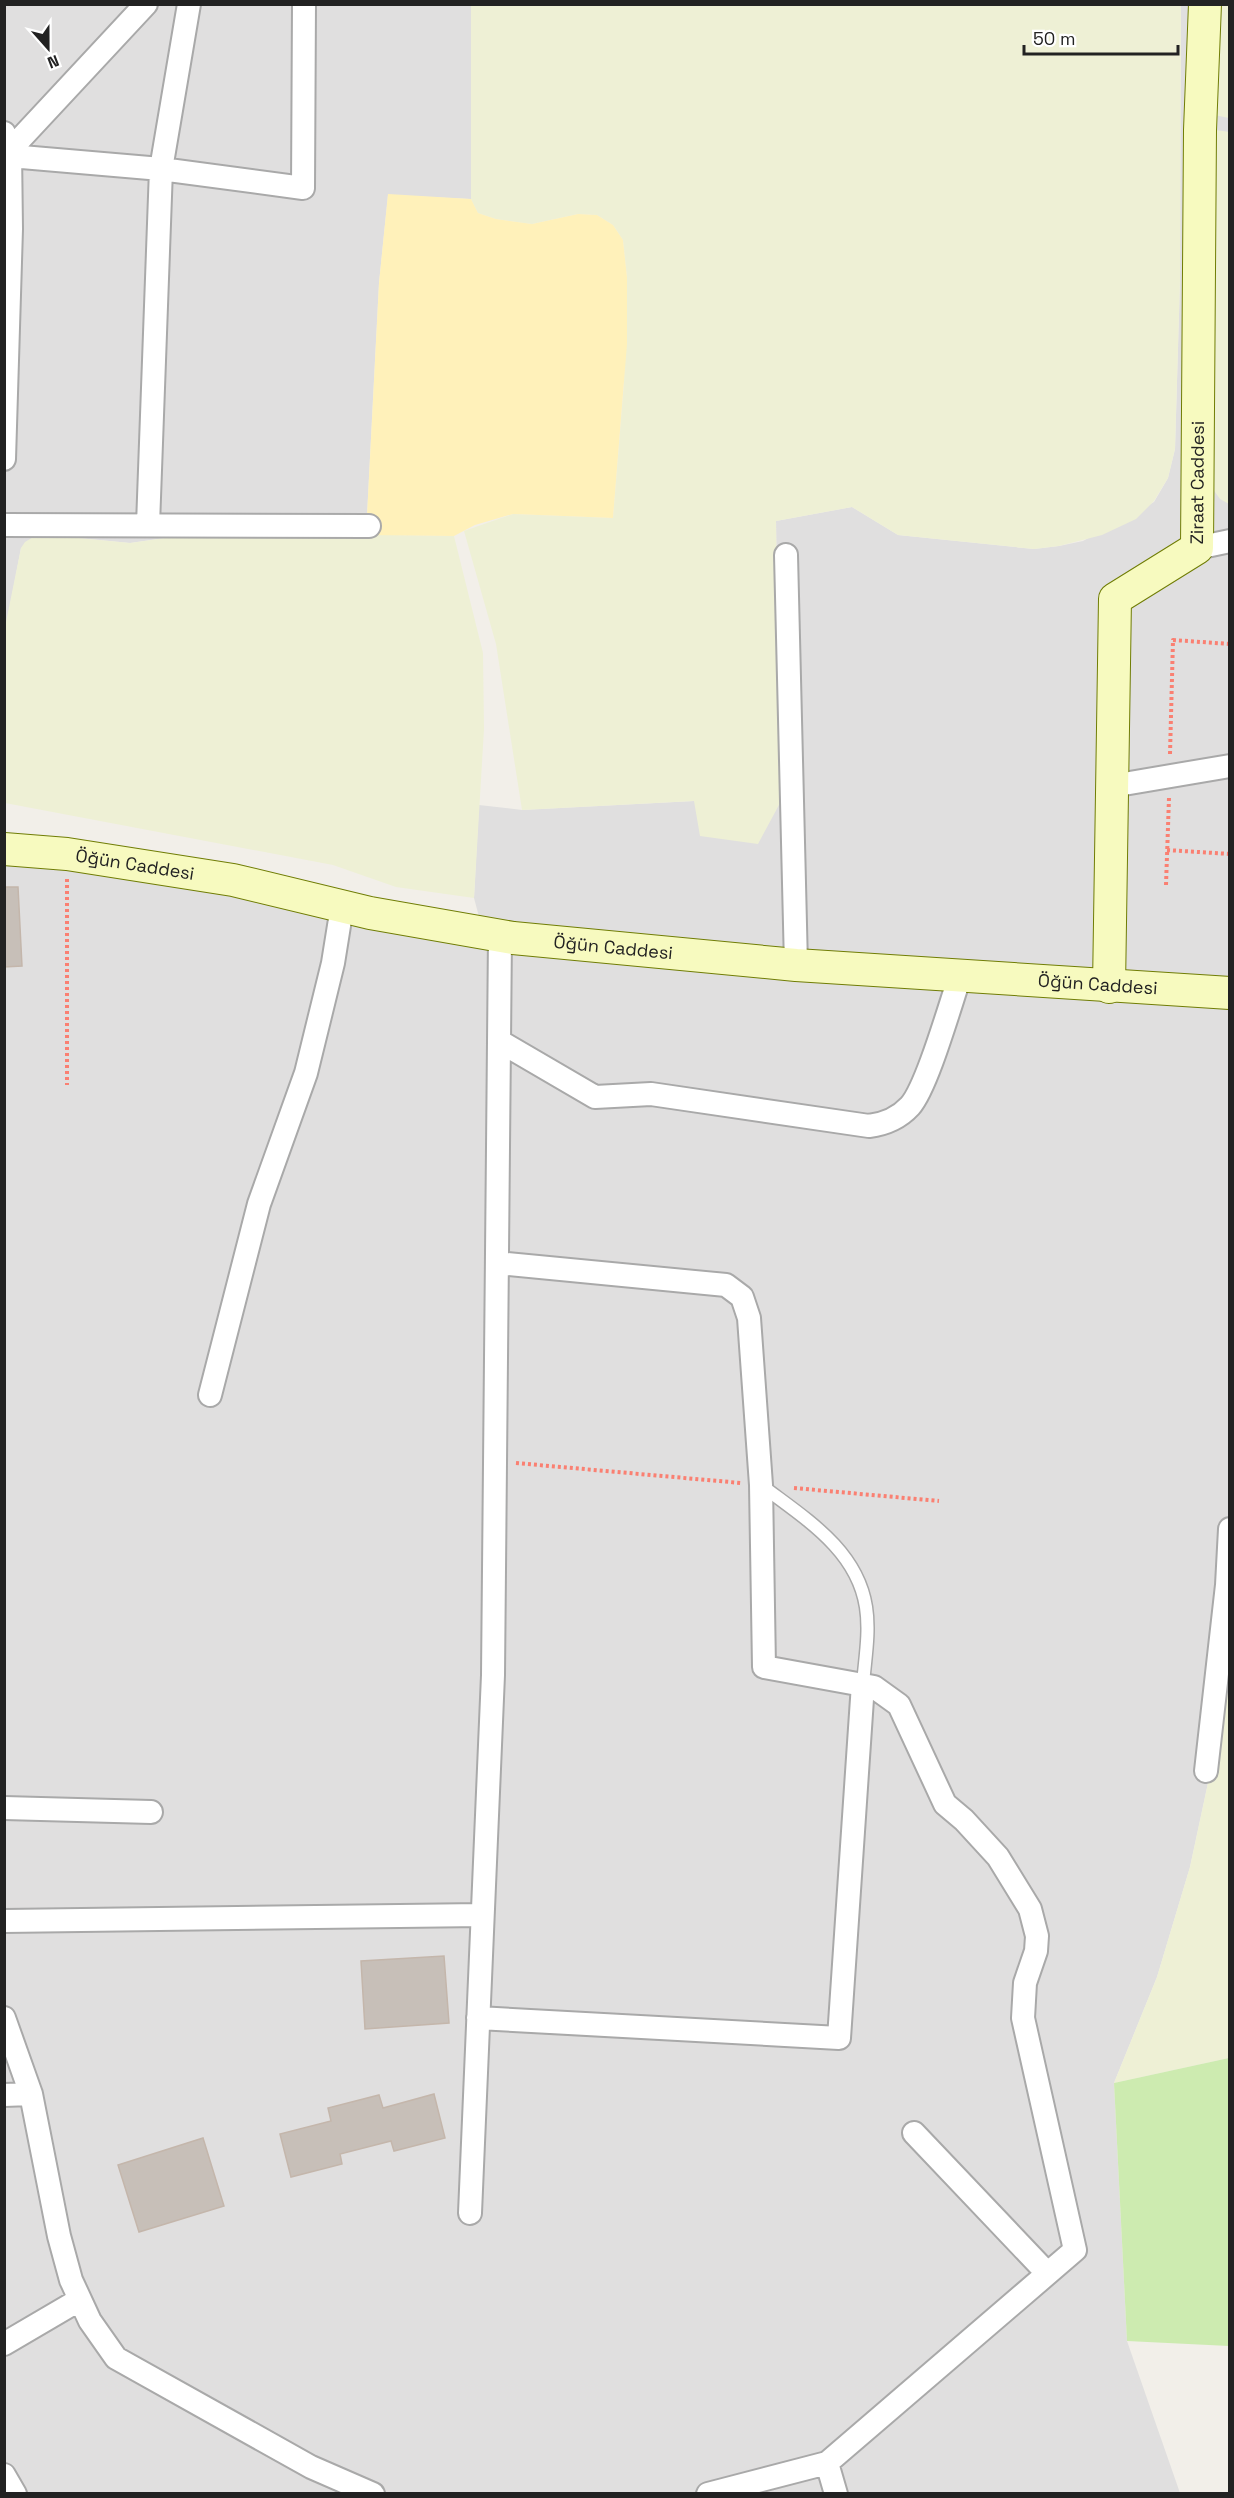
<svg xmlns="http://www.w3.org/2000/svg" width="1234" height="2498" font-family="'Space Grotesk',sans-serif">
<rect width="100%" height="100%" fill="#f2efe9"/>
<path fill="#e0dfdf" d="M5,5H471V199L388,195L379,283L366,535L207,532L130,543L47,535L21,548L5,632Z
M1181,5H1229L1230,1619L1214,1755L1190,1867L1157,1977L1114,2083L1127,2341L1180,2493L5,2494V853L482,928L474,898L479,805L522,810L694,801L780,802L776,521L852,507L898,535L1034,549L1059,546L1083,541L1154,502L1168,478L1175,449L1180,280Z"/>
<path fill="#eef0d5" d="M471,5H1181L1180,280L1175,449L1168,478L1154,501L1136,519L1102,535L1059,546L1034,549L898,535L852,507L776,521L780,803L758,844L700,836L694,801L522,810L496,644L464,531L513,514L613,518L624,383L627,277L623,240L613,225L597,215L578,214L532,224L496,219L478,213L471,199Z
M1220,5H1229V118L1214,115Z
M1215,130L1230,132L1229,504L1220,499L1210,485Z
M207,532L454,536L483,653L484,729L474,898L396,887L333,865L5,803L4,632L21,548L25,542L35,536L47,535L130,543Z
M1229,1619V2058L1114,2083L1157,1977L1190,1867L1214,1755Z"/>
<path fill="#cdebb0" d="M1229,2058V2346L1127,2341L1114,2083Z"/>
<path fill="#fff1ba" d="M388,194L471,199L478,213L496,219L532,224L578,214L597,215L613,225L623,240L627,277V344L613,518L513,514L475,525L454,536L366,535L379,283Z"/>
<path fill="#c7bfb8" stroke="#c4b6ab" stroke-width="1.5" d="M4,887H18L22,966L4,967Z
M444,1956L449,2023L365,2029L361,1961Z
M434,2094L445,2138L394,2151L391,2141L340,2154L342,2164L291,2177L280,2134L331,2121L328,2108L379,2095L383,2108Z
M203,2138L224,2206L139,2232L118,2165Z"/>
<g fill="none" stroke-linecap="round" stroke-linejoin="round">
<g stroke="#a9a9a9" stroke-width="15">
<path id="lane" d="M761,1485C804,1518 857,1549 866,1607C870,1632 865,1659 863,1684"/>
</g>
<g stroke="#a9a9a9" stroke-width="26">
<path id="street" d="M4,133L10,150L11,229L4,459
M4,150H10L146,4
M10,156L161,169L303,188L304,4
M4,525L369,526
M148,525L161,169L189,4
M1197,548L1230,541
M786,555L796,965
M1112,786L1230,766
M499,1041L595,1097L651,1094L869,1126C885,1124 899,1118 910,1106C927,1087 950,1005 960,976
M497,1263L726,1285L742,1297L749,1318L761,1485L764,1667L874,1687L899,1705L945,1804L964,1820L998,1857L1030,1909L1037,1936L1036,1951L1025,1983L1023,2018L1075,2250L827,2463
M210,1395L259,1204L306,1073L333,963L342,907
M1206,1771L1227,1585L1230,1529
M4,1808L151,1812
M4,1921L482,1915
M4,2018L31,2094L59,2236L71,2280L90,2321L116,2358L311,2467L373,2494
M478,2018L839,2038L863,1684
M4,2095L31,2094
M914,2133L1047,2273
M470,2213L493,1675L500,936
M4,2344L79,2300
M4,2475L15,2494
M708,2494L827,2463L836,2494"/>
</g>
<g stroke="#707d05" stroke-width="34">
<g id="secondary">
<path id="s1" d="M4,849L67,854L233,880L370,913L513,938L796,965L1230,993"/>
<path id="s2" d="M1109,987L1115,599L1197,548L1200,130L1205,4"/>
</g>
</g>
<path stroke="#fa8072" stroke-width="4" stroke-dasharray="3 3" stroke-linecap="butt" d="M1170,754L1173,640L1230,644
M1167,850L1230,854
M67,879V1085
M1166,885L1169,798
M516,1463L741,1483
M794,1488L939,1501"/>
<use href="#lane" stroke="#fff" stroke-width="12"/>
<use href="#street" stroke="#fff" stroke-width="22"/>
<use href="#secondary" stroke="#f7fabf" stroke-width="32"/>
</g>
<g text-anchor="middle" stroke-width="4.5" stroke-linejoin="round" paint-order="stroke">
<g font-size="18" fill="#222" stroke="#fff">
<text dy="6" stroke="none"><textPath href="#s2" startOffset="550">Ziraat Caddesi</textPath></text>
<text dy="6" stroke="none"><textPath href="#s1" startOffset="132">Öğün Caddesi</textPath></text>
<text dy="6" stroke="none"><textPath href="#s1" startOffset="618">Öğün Caddesi</textPath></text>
<text dy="6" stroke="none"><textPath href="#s1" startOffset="1104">Öğün Caddesi</textPath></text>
</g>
</g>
<rect width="1234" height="2498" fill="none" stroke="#222222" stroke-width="12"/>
<g transform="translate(48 48) rotate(159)" stroke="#ffffff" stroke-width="4.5" paint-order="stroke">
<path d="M0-4.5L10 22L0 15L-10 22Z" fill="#222222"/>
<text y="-9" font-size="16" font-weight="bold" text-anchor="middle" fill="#222222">N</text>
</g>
<path d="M1024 45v9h154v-9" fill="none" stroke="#222222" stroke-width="3"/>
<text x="1033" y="45" font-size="18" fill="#222222" stroke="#ffffff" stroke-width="4.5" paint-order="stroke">50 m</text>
</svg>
